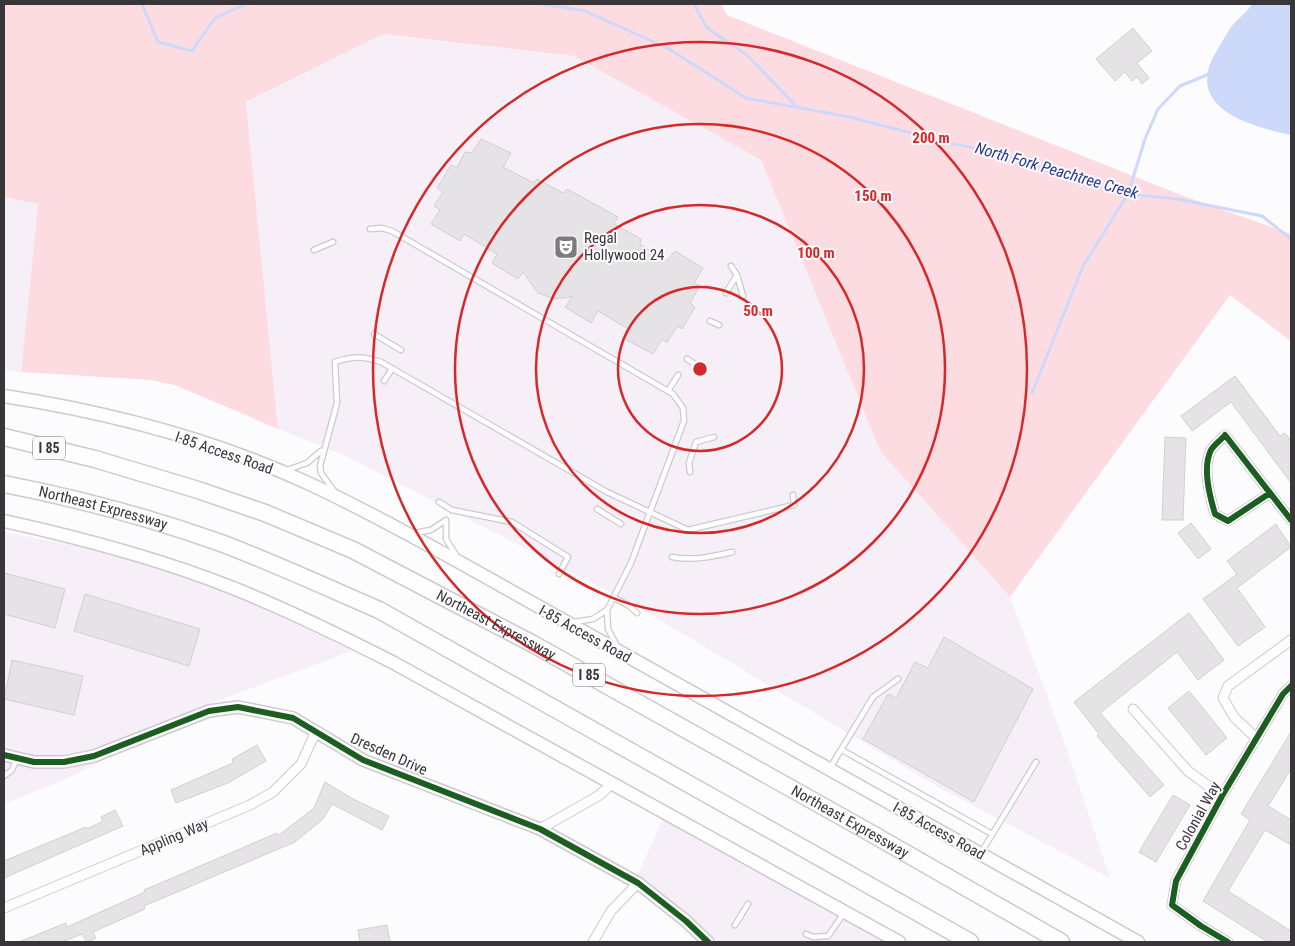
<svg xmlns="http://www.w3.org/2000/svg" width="1295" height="946" font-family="'Roboto Condensed',sans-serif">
<rect width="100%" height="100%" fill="#fcfbfd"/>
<path fill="#f6eff8" d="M382,34L574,56L761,160L880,451L1010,597L1062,735L1110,878L938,787L633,604L342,454L278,429L246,102Z
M4,197L38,203L21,372L4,369Z
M4,532L177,565L352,651L214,702L73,776L4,804Z
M667,810L901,942H706L633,885Z"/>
<path fill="#fddce1" d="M4,4H721L727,15L1181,195L1291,234V341L1230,295L1010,597L880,451L761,160L574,56L383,34L246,102L278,429L175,385L151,380L21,372L38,204L4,197Z"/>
<path fill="#cdd9fa" d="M1252,4H1291V135C1260,128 1195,114 1209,67C1213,55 1223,41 1229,30C1235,20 1246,14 1252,4Z"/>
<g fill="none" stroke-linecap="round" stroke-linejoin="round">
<path stroke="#cdd9fa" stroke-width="3" d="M142,4L158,42L192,51L215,18L246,4
M541,4L585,11L669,49L746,98L850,117L953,144L989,150L1067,177L1128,194L1177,199L1262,216L1291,239
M694,4L707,28L747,55L796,106
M1032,393L1083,266L1128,194L1145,139L1158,109L1180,86L1209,74"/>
</g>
<path fill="#e5e3e5" stroke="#d1cfd1" d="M1133,28L1152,51L1137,63L1149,78L1142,84L1137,77L1132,81L1125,72L1115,81L1096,59Z
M481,139L511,153L503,167L534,183L537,179L563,193L567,189L618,217L614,224L641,239L640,244L666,261L675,251L703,268L694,283L700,286L690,303L695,307L682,329L677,326L667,343L662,339L653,354L625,339L630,330L598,311L591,323L565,307L572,297L554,299L538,293L523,272L518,279L492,263L497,254L464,234L460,241L431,224L440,210L434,206L443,192L437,188L451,165L457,168L465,152L472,153Z
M1235,376L1280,436L1285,433L1291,441V483L1231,402L1192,431L1181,416Z
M1165,437L1186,438L1183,520H1162Z
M1191,523L1211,549L1198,559L1178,533Z
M1276,524L1291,547L1237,588L1265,627L1238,646L1203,599L1237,574L1227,561Z
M4,573L65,589L55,628L4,614Z
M85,594L200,629L189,666L74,631Z
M1189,613L1224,660L1198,680L1177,652L1100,713L1164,785L1150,797L1097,736L1099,734L1074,702Z
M944,637L1033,689L974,802L863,739L888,694L896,698L915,662L928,668Z
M12,660L83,676L74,715L4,699Z
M1189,691L1227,738L1206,755L1168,708Z
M1291,732V769L1268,806L1291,820V845L1265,830L1228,891L1291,931V942H1268L1203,901L1250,820L1241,814Z
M257,745L266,761L228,783L176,803L171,790L233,763L232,759Z
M325,782L353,799L389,816L382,830L332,804L323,819L295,842L144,906L145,909L93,932L96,938L87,942L82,934L62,942H19L66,923L67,927L145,892L144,890L277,833L278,836L314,808Z
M1173,795L1190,805L1156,862L1139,852Z
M115,810L123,826L4,878V861L86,827L87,829L103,821L101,817Z
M387,925L390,942H360L358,930Z"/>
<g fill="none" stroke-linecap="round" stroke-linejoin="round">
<g stroke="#cccacd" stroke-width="7">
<path id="service" d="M370,229L382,228L392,231L673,394L683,408L684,421L631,563L607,610L608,629L617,646
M314,250L333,242
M731,266L737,275L743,296
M726,293L737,275
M710,321L719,325
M374,334L401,350
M687,359L697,365
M384,381L392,369
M668,391L678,375
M287,470L307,463L321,451
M690,472L689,463L696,442L714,437
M334,491L321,473L320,466L337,403L335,362C353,356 363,356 381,362L607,492L688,530L794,505L793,495
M439,502L452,510L512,522L568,557L559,574
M597,509L621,524
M446,520V539L456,555
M414,533L431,530L446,520
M672,557C693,561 711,557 732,552
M614,598L628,605L637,613
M574,622L593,619L607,610
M842,750L992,834
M830,768L873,697L898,679
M4,776L12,770L17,758
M981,853L1036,762
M735,925L748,904
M806,934L813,937L828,936L844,913"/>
</g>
<g stroke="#cccacd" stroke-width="11">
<path id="minor" d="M1270,493L1228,521L1215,514C1210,497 1202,468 1211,450C1214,445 1221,440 1225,435L1291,520
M1133,709L1188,771L1222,796
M1257,739L1234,717L1223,698L1228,686L1291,640
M540,829L598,796L613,783
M4,908L250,805L273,792L301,764L316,731
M593,942L611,911L638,883
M1228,942L1201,926L1172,905L1176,881L1222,796L1283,694L1291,686"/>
</g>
<g stroke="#cccacd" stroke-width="14">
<path id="tertiary" d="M4,755L34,762H64L94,756L209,711L238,707L293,718L363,760L540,829L638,883L686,921L708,942"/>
</g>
<g stroke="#cccacd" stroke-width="15">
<path id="secondary" d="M4,396C107,412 215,440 310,484C359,507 405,532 452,558L1138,942
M4,521C81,538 158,558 233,588C288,610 341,636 394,663L899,942"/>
</g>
<g stroke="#cccacd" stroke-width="19">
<g id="motorway">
<path id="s1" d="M4,437L95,459L198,490L265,513L353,550L533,644L867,831L1061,942"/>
<path id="s2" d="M4,484C76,498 151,518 221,543C274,563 326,587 379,610L970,942"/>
</g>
</g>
<use href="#service" stroke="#fffeff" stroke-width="4.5"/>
<use href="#minor" stroke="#fffeff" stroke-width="9"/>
<use href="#tertiary" stroke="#fffeff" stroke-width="11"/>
<use href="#secondary" stroke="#fffeff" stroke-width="12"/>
<use href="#motorway" stroke="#fffeff" stroke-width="16"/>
<g stroke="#fdfafe" stroke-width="9">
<path id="cycleway" d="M1270,493L1228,521L1215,514C1210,497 1202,468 1211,450C1214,445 1221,440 1225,435L1291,520
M4,755L34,762H64L94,756L209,711L238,707L293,718L363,760L540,829L638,883L686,921L708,942
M1228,942L1201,926L1172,905L1176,881L1222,796L1283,694L1291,686"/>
</g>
<use href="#cycleway" stroke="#1b5e20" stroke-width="6"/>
</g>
<g fill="none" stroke="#d62828" stroke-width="2.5">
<circle cx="700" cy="369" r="82"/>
<circle cx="700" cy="369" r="164"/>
<circle cx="700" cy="369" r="245"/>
<circle cx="700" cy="369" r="327"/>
</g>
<defs>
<g id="theatre-square" transform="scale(1.25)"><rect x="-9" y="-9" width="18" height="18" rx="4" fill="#7d7b7e" stroke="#fdfafe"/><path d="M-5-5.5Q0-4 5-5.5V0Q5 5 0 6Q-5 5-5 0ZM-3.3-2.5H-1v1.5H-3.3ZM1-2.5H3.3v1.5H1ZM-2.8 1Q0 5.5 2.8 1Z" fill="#fff"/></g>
</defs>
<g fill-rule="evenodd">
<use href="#theatre-square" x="566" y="247"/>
</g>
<g text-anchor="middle" stroke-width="4" stroke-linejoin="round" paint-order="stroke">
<g fill="#fdfafe" stroke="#747175" stroke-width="1">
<rect x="33" y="436.5" width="32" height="23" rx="4"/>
<rect x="573" y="663.5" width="32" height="23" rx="4"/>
</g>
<g font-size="14" font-weight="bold" fill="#39363a">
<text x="49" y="453">I 85</text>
<text x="589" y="680">I 85</text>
</g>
<g font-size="15" fill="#39363a" stroke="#fdfafe" text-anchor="start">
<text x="584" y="243">Regal<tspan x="584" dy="17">Hollywood 24</tspan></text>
</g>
<g font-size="15" fill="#39363a" stroke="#fdfafe">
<text transform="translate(224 453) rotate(19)" y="5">I-85 Access Road</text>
<text dy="5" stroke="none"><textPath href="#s2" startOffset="102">Northeast Expressway</textPath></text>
<text dy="5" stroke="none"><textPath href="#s1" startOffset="529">Northeast Expressway</textPath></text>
<text transform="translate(585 634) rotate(29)" y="5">I-85 Access Road</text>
<text transform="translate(389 754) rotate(24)" y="5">Dresden Drive</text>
<text transform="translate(1198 816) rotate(-61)" y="5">Colonial Way</text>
<text dy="5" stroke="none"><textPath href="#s1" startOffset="934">Northeast Expressway</textPath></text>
<text transform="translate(939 831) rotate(29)" y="5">I-85 Access Road</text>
<text transform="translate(174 837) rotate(-23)" y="5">Appling Way</text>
</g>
<g font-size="16" font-style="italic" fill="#263990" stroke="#fdfafe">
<text transform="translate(1057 170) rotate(16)" y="6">North Fork Peachtree Creek</text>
</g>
</g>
<circle cx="700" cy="369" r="8" fill="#d62828" stroke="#fdfafe" stroke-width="2.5"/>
<g font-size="15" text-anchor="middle" font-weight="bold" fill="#d62828" stroke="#fdfafe" stroke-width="4" stroke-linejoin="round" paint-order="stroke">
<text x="931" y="143">200 m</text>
<text x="873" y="201">150 m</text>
<text x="816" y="258">100 m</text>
<text x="758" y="316">50 m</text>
</g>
<rect width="1295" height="946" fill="none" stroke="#39363a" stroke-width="10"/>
</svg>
